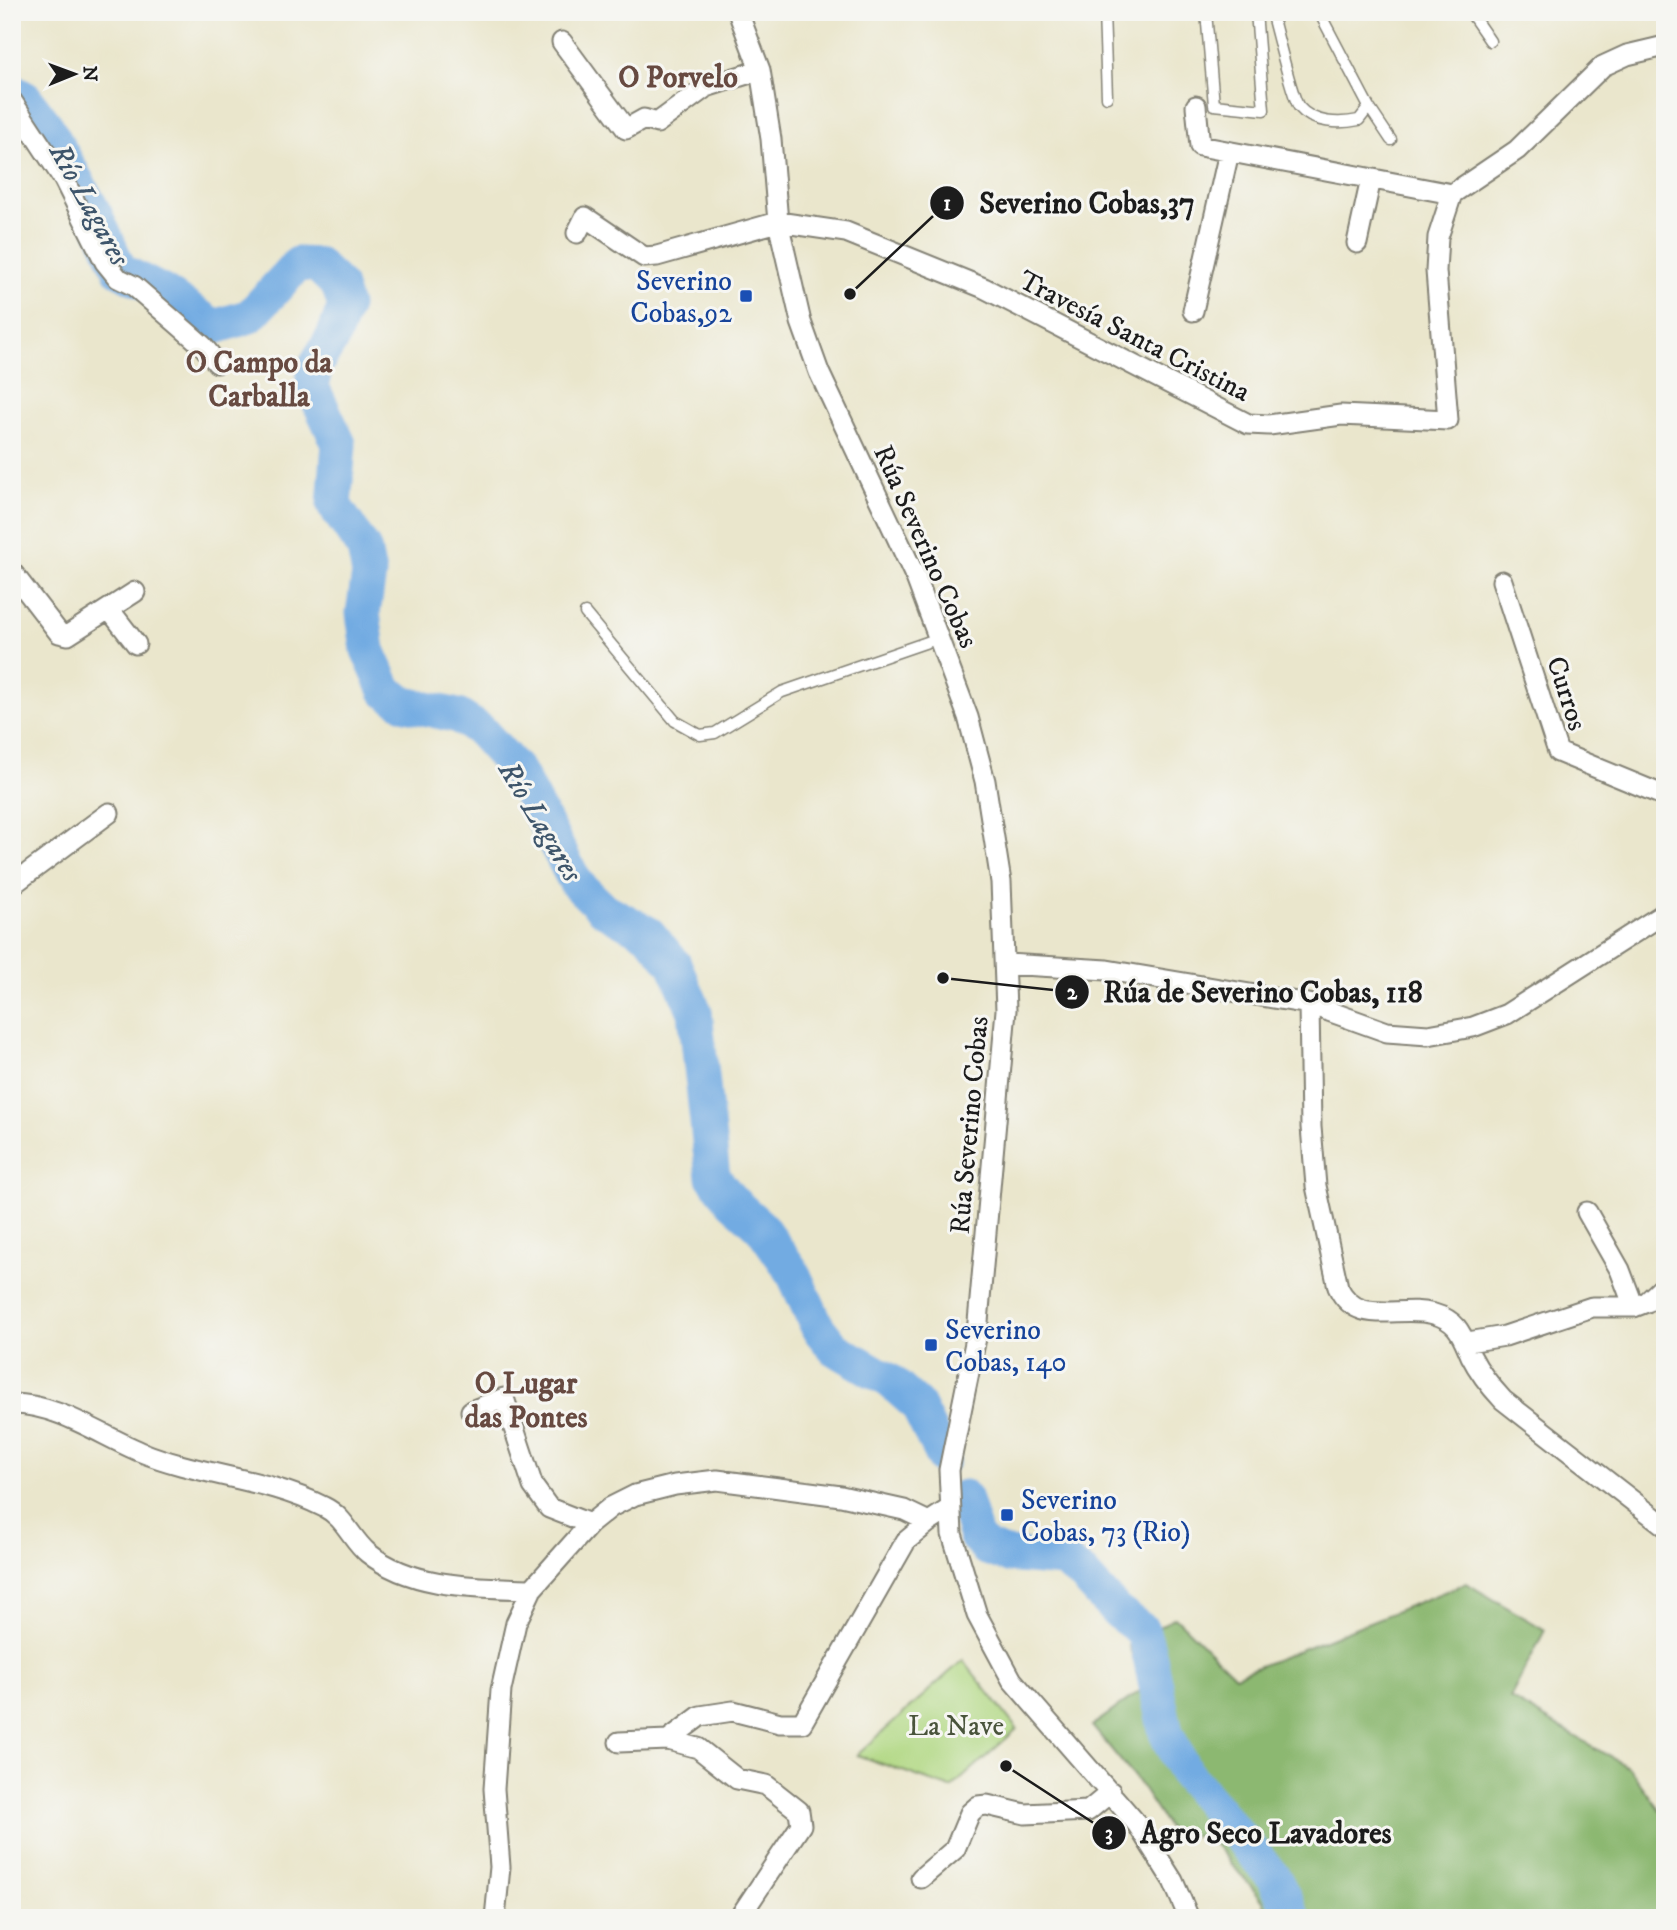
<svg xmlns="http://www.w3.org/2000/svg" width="1677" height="1930" font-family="'IM FELL DW Pica',serif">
<rect width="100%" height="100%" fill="#f6f6f2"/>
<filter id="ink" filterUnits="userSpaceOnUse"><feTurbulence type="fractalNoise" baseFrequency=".0143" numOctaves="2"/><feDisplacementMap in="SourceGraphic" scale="14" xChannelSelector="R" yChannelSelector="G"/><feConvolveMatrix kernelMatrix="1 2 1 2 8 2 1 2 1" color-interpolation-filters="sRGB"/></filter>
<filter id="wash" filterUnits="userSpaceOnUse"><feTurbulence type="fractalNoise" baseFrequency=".00686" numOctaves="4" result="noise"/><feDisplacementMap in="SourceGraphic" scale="28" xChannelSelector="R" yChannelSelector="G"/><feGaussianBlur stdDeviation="1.57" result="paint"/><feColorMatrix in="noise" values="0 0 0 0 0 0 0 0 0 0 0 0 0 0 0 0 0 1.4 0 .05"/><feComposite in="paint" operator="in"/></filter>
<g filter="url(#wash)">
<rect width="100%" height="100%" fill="#eae6cc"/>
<path fill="#b1d883" stroke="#667a50" stroke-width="2" d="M963,1660L1017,1729L951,1788L857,1755Z"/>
<path fill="#8cb871" stroke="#546a46" stroke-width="2" d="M1466,1583L1545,1630L1510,1698L1629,1768L1665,1817V1918H1267L1263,1901L1207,1835L1174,1837L1136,1779L1092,1726L1144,1688L1129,1646L1175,1617L1235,1676Z"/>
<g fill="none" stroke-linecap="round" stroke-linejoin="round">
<path stroke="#72abe2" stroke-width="35" d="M12,91L26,99L47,127L96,216L120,270L163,292L215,327L250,316L298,264L317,265L338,285L345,306L333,337L315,366L312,387L339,444L334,505L364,549L369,574L363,613L368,650L386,691L406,704L458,716L480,730L518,772L576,883L603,909L649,934L674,964L695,1012L713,1177L732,1201L761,1227L792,1271L818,1328L834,1348L890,1381L917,1405L943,1458
M964,1497L976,1537L986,1548L1007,1555L1063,1560L1083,1575L1117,1612L1142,1630L1148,1648L1166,1733L1185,1772L1274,1878L1294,1918"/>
</g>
</g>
<g filter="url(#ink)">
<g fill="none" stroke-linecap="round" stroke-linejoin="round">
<g stroke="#838174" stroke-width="13">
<path id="lane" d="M1104,12L1107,97
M1206,12L1214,105L1264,110L1256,12
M1271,12C1276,28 1292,98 1299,107C1313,124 1340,124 1359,120L1369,107
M1319,12L1369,107L1391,140
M1470,12L1490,41
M585,613L675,721L700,735L715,733L782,692L939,638"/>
</g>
<g stroke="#838174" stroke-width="23">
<path id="street" d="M738,12L760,70L771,139L778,222L801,322L819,372L916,578L968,717L985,781L1001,882L1006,1010L977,1333L949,1470L952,1534L977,1615L1012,1680L1137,1824L1173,1881L1189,1918
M562,42L626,129L644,119L657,123L706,87L760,70
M12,101L64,180L105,262L118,278L134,286L203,346L217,363
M1196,106L1200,146L1452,194
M577,233L585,217L644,257L657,256L778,222L846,232L984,288L1248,424L1269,425L1341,415L1448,420L1436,271L1438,237L1452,194L1517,150L1603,66L1627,55L1665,46
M1357,243L1371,179
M1193,311L1229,152
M12,572L59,633L68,635L135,592
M1502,581L1558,752L1665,796
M109,609L136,644
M12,885L109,813
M1006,964L1107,970L1309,1004L1387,1032L1428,1035L1473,1027L1507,1014L1665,913
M1309,1004L1311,1127L1316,1186L1338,1287C1357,1328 1399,1304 1434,1314C1459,1321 1462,1336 1471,1356C1479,1372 1490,1386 1503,1400L1665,1526
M1587,1212L1620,1270L1634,1307
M1468,1342L1505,1336L1592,1307H1634L1647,1302L1665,1285
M12,1404C58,1404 100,1435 141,1452C200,1476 267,1478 324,1507C345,1517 351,1539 368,1553C413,1589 477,1587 532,1589
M471,1411L504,1398L533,1486L549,1508L590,1524
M668,1740L698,1748L737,1779L766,1785L799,1811L801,1825L739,1918
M619,1742L668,1740L700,1716L733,1711L780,1723H802L906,1541L929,1522
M921,1878L955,1849L970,1813L978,1806L987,1805L1025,1814L1088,1811L1111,1792
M495,1918L500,1867L494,1789L501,1690L516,1623L532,1589L590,1524L611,1507L635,1495L675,1485L717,1480L841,1496L904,1510L929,1522L949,1509"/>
</g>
<use href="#lane" stroke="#fff" stroke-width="10"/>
<use href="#street" stroke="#fff" stroke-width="19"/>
</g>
</g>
<g fill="#1a4fb4" stroke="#f6f6f2" stroke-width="2.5">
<rect x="739" y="289" width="14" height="14" rx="3.5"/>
<rect x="924" y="1338" width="14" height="14" rx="3.5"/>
<rect x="1000" y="1508" width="14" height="14" rx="3.5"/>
</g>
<g text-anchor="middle" stroke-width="6" stroke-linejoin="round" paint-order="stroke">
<g font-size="28" fill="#164399" stroke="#f6f6f2" text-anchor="start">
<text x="732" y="290" text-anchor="end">Severino<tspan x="732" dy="32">Cobas,92</tspan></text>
<text x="945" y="1339">Severino<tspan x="945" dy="32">Cobas, 140</tspan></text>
<text x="1021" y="1509">Severino<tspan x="1021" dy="32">Cobas, 73 (Rio)</tspan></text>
</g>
<g font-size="28" fill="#1c1c1c" stroke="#f6f6f2">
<text transform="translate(1135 335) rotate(27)" y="10">Travesía Santa Cristina</text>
<text transform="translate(927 546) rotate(66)" y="10">Rúa Severino Cobas</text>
<text transform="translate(1568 693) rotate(72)" y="10">Curros</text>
<text transform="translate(968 1125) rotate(-85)" y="10">Rúa Severino Cobas</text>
</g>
<g font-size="28" fill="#49543b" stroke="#f6f6f2">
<text x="956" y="1735">La Nave</text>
</g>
<g font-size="30" font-weight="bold" fill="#674a41" stroke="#f6f6f2">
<text x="678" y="87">O Porvelo</text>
<text x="259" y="372">O Campo da<tspan x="259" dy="34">Carballa</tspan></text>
<text x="526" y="1393">O Lugar<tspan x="526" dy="34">das Pontes</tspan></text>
</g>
<g font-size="30" font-style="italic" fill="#3e556b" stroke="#f6f6f2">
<text transform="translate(90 204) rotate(61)" y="10">Río Lagares</text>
<text transform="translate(541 821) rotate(59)" y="10">Río Lagares</text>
</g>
</g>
<path fill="none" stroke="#1c1c1c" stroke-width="2.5" d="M850 294L947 203M943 978L1072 992M1006 1766L1109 1833"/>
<g fill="#1c1c1c" stroke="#f6f6f2" stroke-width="2.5">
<circle cx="850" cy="294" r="7"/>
<circle cx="943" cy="978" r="7"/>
<circle cx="1006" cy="1766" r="7"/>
<circle cx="947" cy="203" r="18"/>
<circle cx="1072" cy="992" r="18"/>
<circle cx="1109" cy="1833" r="18"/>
</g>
<g font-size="21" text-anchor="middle" font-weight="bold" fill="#fff">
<text x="947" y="210">1</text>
<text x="1072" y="999">2</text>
<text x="1109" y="1840">3</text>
</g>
<g font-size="30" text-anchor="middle" font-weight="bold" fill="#1c1c1c" stroke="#f6f6f2" stroke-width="6" stroke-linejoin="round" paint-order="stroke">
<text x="1087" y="213">Severino Cobas,37</text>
<text x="1263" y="1002">Rúa de Severino Cobas, 118</text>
<text x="1266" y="1843">Agro Seco Lavadores</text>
</g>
<rect width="1677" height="1930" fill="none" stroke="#f6f6f2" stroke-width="42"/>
<g transform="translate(74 74) rotate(89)" stroke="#f6f6f2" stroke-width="5" paint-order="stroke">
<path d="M0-5L12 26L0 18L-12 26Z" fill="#1c1c1c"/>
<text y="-10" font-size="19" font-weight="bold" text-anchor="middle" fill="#1c1c1c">N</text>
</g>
</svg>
